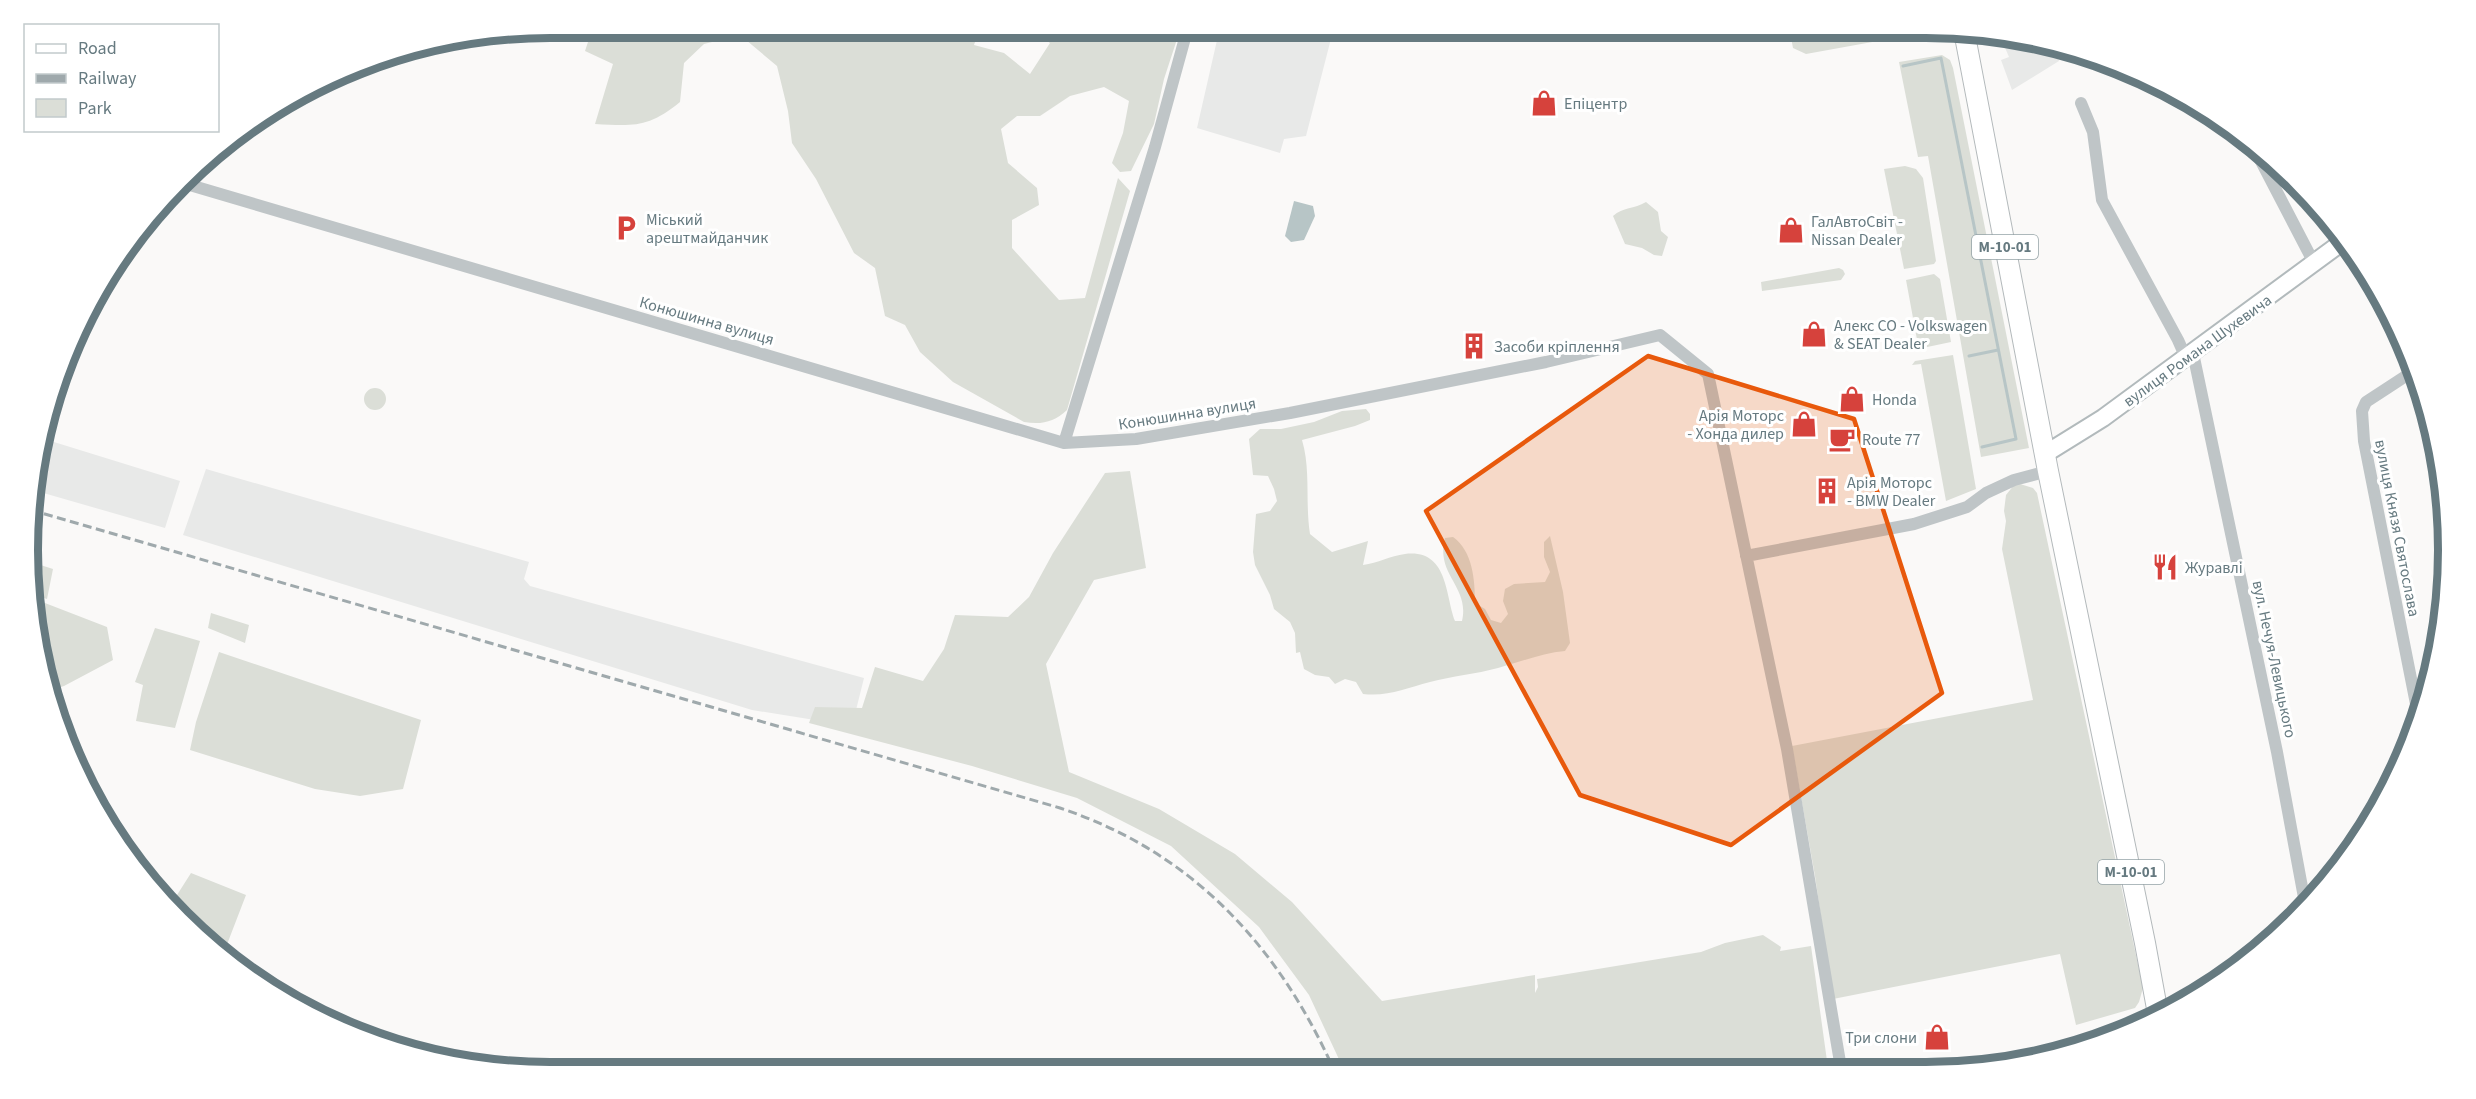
<svg xmlns="http://www.w3.org/2000/svg" width="2476" height="1099" font-family="'Source Sans 3',sans-serif">
<rect width="100%" height="100%" fill="#faf9f8"/>
<path fill="#e8e9e8" d="M1220,27H1334L1306,136L1284,139L1280,153L1197,128Z
M2005,35L2028,37L2054,45L2059,61L2012,90L2001,60L2009,57L2003,43Z
M41,438L180,481L165,528L33,490L37,448Z
M206,469L529,562L524,579L530,586L864,678L852,726L752,710L183,535Z"/>
<path fill="#dbded7" d="M589,27H961L976,39L974,45L1004,53L1030,74L1050,43L1037,33L1021,27H1181L1164,79L1154,124L1131,171L1120,172L1112,163L1123,133L1129,101L1104,87L1070,96L1040,116H1017L1001,129L1008,163L1037,188L1039,205L1012,220V248L1059,300L1085,298L1118,178L1130,191L1067,410C1054,422 1042,425 1024,422L953,382L920,352L905,325L885,316L875,268L854,253L816,179L792,143L788,111L777,66L740,35L704,44L684,63L680,102C648,128 634,126 595,124L613,64L585,51L591,33Z
M1789,27H1927L1935,28L1933,31L1806,54L1793,48Z
M1942,55L1950,60L1953,68L2029,448L1981,457L1928,156L1918,157L1899,62Z
M1905,166L1916,169L1923,178L1936,261L1934,264L1904,269L1884,169Z
M1646,202L1658,212L1661,231L1668,237L1662,256L1654,255L1642,248L1625,244L1613,216C1623,207 1634,209 1646,202Z
M1839,268L1843,270L1845,274L1841,280L1762,291L1761,282Z
M1934,274L1940,279L1951,342L1913,350L1910,347L1918,345L1906,280Z
M1953,355L1976,489L1946,501L1921,364L1912,365L1915,361Z
M364 399a11 11 0 1 1 22 0a11 11 0 1 1-22 0Z
M1366,409L1370,414V420L1355,426L1302,440C1311,470 1305,503 1310,534L1332,552L1368,541L1363,565C1378,563 1390,556 1405,554C1448,549 1445,594 1455,621H1462C1470,586 1435,575 1445,538L1453,537C1473,551 1475,581 1475,603L1485,609L1491,620L1501,623L1508,614L1503,601L1505,589L1514,584L1545,582L1550,572L1544,557V542L1550,536L1563,592L1570,643L1565,651C1542,653 1520,662 1498,668C1476,674 1452,676 1430,682C1406,688 1388,697 1363,694L1356,682L1345,679L1335,684L1329,677L1315,675L1304,669L1300,652L1296,653L1295,633L1290,622L1274,609L1270,595L1255,565L1253,552L1256,514L1270,511L1277,501L1274,489L1268,476L1253,475L1249,439L1260,429H1281L1314,422L1342,411Z
M1130,471L1146,568L1094,580L1046,664L1069,772L1159,809L1235,854L1292,902L1382,1001L1535,975V993L1538,987L1537,979L1701,952L1725,943L1763,935L1781,947L1780,951L1811,946L1828,1068L1344,1070L1309,995L1259,927L1171,846L1077,798L972,766L809,723L815,707L862,708L875,667L923,681L944,649L955,615L1008,617L1029,597L1053,553L1105,473Z
M2020,484L2033,488L2037,493L2143,988L2139,1002L2135,1008L2076,1025L2060,954L1833,999L1815,876L1792,746L2033,700L2002,549L2006,521L2004,511L2006,495L2014,485Z
M28,561L53,569L47,599L31,594Z
M32,598L107,627L113,660L64,686L52,690L37,651Z
M211,613L249,625L245,643L208,628Z
M155,628L200,641L175,728L136,721L143,685L135,682Z
M219,652L421,720L403,789L360,796L315,789L190,750L196,722Z
M191,873L246,895L226,947L195,930L153,879L177,895Z"/>
<path fill="#b7c5c6" d="M1294,201L1313,206L1315,216L1304,240L1291,242L1285,236Z"/>
<g fill="none" stroke-linecap="round" stroke-linejoin="round">
<path stroke="#b7c5c6" stroke-width="3" d="M1903,66L1941,58L2016,439L1982,447
M1969,356L1998,350"/>
<g stroke="#b2babc" stroke-width="20">
<path id="secondary" d="M2045,454L2103,418L2345,240"/>
</g>
<g stroke="#b3b9bb" stroke-width="22">
<path id="trunk" d="M1964,31L2048,471L2145,943L2158,1014"/>
</g>
<path stroke="#bfc5c7" stroke-width="12" d="M2081,103L2093,132L2102,200L2178,340L2186,358
M2252,144L2314,263
M183,183L1064,443L1136,439L1290,413L1546,362L1660,335L1708,374L1787,749L1841,1068
M2193,353L2277,752L2305,903
M2415,370L2366,402L2362,411L2364,441L2419,719
M2409,373L2421,389
M1064,443L1155,147L1188,27
M1746,556L1914,524L1967,507L1986,493L2014,480L2048,471"/>
<use href="#secondary" stroke="#fff" stroke-width="16"/>
<use href="#trunk" stroke="#fff" stroke-width="20"/>
<path stroke="#9fa9ac" stroke-width="3" stroke-dasharray="9 4.5" stroke-linecap="butt" d="M31,510L1060,808C1192,852 1278,945 1334,1070"/>
</g>
<path fill="#e8590c" fill-opacity="0.2" stroke="#e8590c" stroke-width="4.5" stroke-linejoin="round" d="M1648,356L1854,419L1942,693L1731,845L1580,795L1426,511Z"/>
<defs>
<g id="shop-bare" transform="scale(2.07)"><path d="M-5-2.5h2.3a2.7 3.5 0 0 1 5.4 0H5L5.5 6h-11ZM-1.5-2.5h3a1.5 2.3 0 0 0-3 0Z" fill="#d6423c" stroke="#fff" stroke-width="2.5" paint-order="stroke"/></g>
<g id="parking-bare" transform="scale(2.07)"><path d="M-3.5-5.5H1a3.5 3.5 0 0 1 0 7H-1V5.5H-3.5ZM-1-3.4V-.6H.8a1.4 1.4 0 0 0 0-2.8Z" fill="#d6423c" stroke="#fff" stroke-width="2.5" paint-order="stroke"/></g>
<g id="building-bare" transform="scale(2.07)"><path d="M-4-6H4V6H1V3H-1V6H-4ZM-2.5-4.3h1.7v1.8h-1.7ZM.8-4.3h1.7v1.8H.8ZM-2.5-1h1.7V.8h-1.7ZM.8-1h1.7V.8H.8Z" fill="#d6423c" stroke="#fff" stroke-width="2.5" paint-order="stroke"/></g>
<g id="cafe-bare" transform="scale(2.07)"><path d="M-5.5-4.5H6V0H3Q3 3.5 0 3.5H-2.5Q-5.5 3.5-5.5 0ZM3-3.2v2h1.7v-2ZM-6 4.5H4V6H-6Z" fill="#d6423c" stroke="#fff" stroke-width="2.5" paint-order="stroke"/></g>
<g id="restaurant-bare" transform="scale(2.07)"><path d="M-5-6h1v4h1v-4h1v4h1v-4h1v5L-1.5 .5V6h-2V.5L-5-1ZM5-6V6H3V1.5H1.5Q1.5-4 5-6Z" fill="#d6423c" stroke="#fff" stroke-width="2.5" paint-order="stroke"/></g>
</defs>
<g fill-rule="evenodd">
<use href="#shop-bare" x="1544" y="103"/>
<use href="#parking-bare" x="626" y="228"/>
<use href="#shop-bare" x="1791" y="230"/>
<use href="#shop-bare" x="1814" y="334"/>
<use href="#building-bare" x="1474" y="346"/>
<use href="#shop-bare" x="1852" y="399"/>
<use href="#shop-bare" x="1804" y="424"/>
<use href="#cafe-bare" x="1842" y="439"/>
<use href="#building-bare" x="1827" y="491"/>
<use href="#restaurant-bare" x="2165" y="567"/>
<use href="#shop-bare" x="1937" y="1037"/>
</g>
<g text-anchor="middle" stroke-width="6" stroke-linejoin="round" paint-order="stroke">
<g fill="#fff" stroke="#94a2a6" stroke-width="1.5">
<rect x="1972" y="235" width="66" height="24" rx="4.5"/>
<rect x="2098" y="860" width="66" height="24" rx="4.5"/>
</g>
<g font-size="15" font-weight="bold" fill="#667a80">
<text x="2005" y="252">М-10-01</text>
<text x="2131" y="877">М-10-01</text>
</g>
<g font-size="16" fill="#667a80" stroke="#fff" text-anchor="start">
<text x="1564" y="109">Епіцентр</text>
<text x="646" y="225">Міський<tspan x="646" dy="18">арештмайданчик</tspan></text>
<text x="1811" y="227">ГалАвтоСвіт -<tspan x="1811" dy="18">Nissan Dealer</tspan></text>
<text x="1834" y="331">Алекс CO - Volkswagen<tspan x="1834" dy="18">&amp; SEAT Dealer</tspan></text>
<text x="1494" y="352">Засоби кріплення</text>
<text x="1872" y="405">Honda</text>
<text x="1784" y="421" text-anchor="end">Арія Моторс<tspan x="1784" dy="18">- Хонда дилер</tspan></text>
<text x="1862" y="445">Route 77</text>
<text x="1847" y="488">Арія Моторс<tspan x="1847" dy="18">- BMW Dealer</tspan></text>
<text x="2185" y="573">Журавлі</text>
<text x="1917" y="1043" text-anchor="end">Три слони</text>
</g>
<g font-size="16" fill="#667a80" stroke="#fff">
<text transform="translate(707 320) rotate(16)" y="6">Конюшинна вулиця</text>
<text transform="translate(2197 350) rotate(-36)" y="6">вулиця Романа Шухевича</text>
<text transform="translate(1187 413) rotate(-9)" y="6">Конюшинна вулиця</text>
<text transform="translate(2398 528) rotate(79)" y="6">вулиця Князя Святослава</text>
<text transform="translate(2275 659) rotate(78)" y="6">вул. Нечуя-Левицького</text>
</g>
</g>
<path d="M0 0H2476V1099H0ZM550 38H1926A512 512 0 0 1 2438 550V550A512 512 0 0 1 1926 1062H550A512 512 0 0 1 38 550V550A512 512 0 0 1 550 38Z" fill="#fff" fill-rule="evenodd"/>
<path fill="none" stroke="#667a80" stroke-width="8" d="M550 38H1926A512 512 0 0 1 2438 550V550A512 512 0 0 1 1926 1062H550A512 512 0 0 1 38 550V550A512 512 0 0 1 550 38Z"/>
<rect x="24" y="24" width="195" height="108" fill="#ffffff" stroke="#c2cacc" stroke-width="1.5"/>
<rect x="36" y="44" width="30" height="9" fill="#ffffff" stroke="#c2cacc" stroke-width="1.5"/>
<text x="78" y="54" font-size="18" fill="#667a80">Road</text>
<rect x="36" y="74" width="30" height="9" fill="#9fa9ac" stroke="#c2cacc" stroke-width="1.5"/>
<text x="78" y="84" font-size="18" fill="#667a80">Railway</text>
<rect x="36" y="99" width="30" height="18" fill="#dbded7" stroke="#c2cacc" stroke-width="1.5"/>
<text x="78" y="114" font-size="18" fill="#667a80">Park</text>
</svg>
